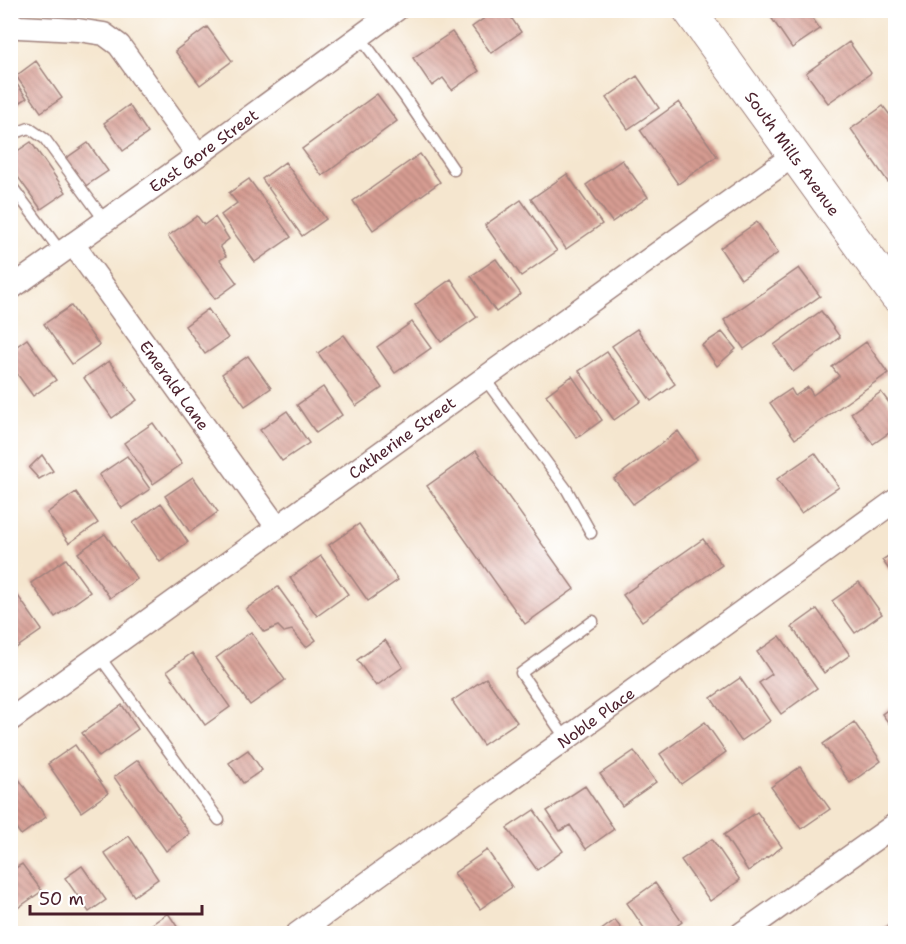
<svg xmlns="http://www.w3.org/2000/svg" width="906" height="944" font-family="'Shantell Sans',sans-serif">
<defs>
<pattern id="building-back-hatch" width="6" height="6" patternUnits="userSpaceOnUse" patternTransform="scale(1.5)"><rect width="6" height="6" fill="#d69c92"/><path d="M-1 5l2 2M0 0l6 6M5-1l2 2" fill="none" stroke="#b07f77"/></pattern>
</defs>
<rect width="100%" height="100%" fill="#fff"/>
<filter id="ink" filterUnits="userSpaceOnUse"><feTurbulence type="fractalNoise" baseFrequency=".0167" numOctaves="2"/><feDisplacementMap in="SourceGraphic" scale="12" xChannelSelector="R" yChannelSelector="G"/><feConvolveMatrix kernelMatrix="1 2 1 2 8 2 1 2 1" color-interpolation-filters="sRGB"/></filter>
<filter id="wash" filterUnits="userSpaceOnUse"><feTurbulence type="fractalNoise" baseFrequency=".008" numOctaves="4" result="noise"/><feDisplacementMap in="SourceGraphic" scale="24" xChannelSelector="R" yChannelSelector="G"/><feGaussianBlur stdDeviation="1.35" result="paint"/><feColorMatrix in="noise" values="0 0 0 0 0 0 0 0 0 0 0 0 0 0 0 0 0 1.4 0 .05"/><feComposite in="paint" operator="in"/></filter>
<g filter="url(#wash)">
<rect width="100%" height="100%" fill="#f5e6cf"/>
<g id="blocks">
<path fill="url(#building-back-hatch)" d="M496,10H506L521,32L491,53L472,27Z
M766,10H807L820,29L792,48Z
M207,27L232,61L200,85L175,51Z
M452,32L479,71L452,90L443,78L432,86L413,58Z
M849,42L871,73L828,103L806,73Z
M36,61L62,98L41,112L16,76Z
M10,75L27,98L10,109Z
M637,76L659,108L628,129L606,98Z
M377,94L397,121L322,176L302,149Z
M679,102L717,156L678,184L640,130Z
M129,105L148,133L123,151L104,123Z
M883,106L896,123V176L888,182L851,129Z
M31,142L66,192L41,209L10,166V156Z
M88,143L108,171L84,187L65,159Z
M420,154L440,182L373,230L353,201Z
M622,160L648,197L612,222L586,185Z
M285,162L326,219L302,236L262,179Z
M567,174L602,224L566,249L531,199Z
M249,179L291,237L255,262L221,215L237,203L229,193Z
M521,200L557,251L521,276L485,225Z
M197,216L204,225L215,217L229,239L220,246L226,256L220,260L237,283L215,299L168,236Z
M757,222L778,253L741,279L720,248Z
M496,259L521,294L496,312L471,276Z
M799,268L820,296L744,349L724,320Z
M451,279L477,317L441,342L415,305Z
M71,306L99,345L72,364L44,324Z
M208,309L228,338L205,354L185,326Z
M821,311L840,337L793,372L774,345Z
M412,322L431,348L395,373L377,347Z
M637,329L675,384L651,401L612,346Z
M722,332L736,349L717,366L702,345Z
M344,335L382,388L356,406L318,353Z
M27,339L56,380L33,396L10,364V351Z
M866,342L888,373L795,439L770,403L791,389L795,396L808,387L813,395L839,376L832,367Z
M607,352L641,401L614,420L579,371Z
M248,356L271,388L245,406L222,374Z
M109,361L137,400L112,418L84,378Z
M572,376L602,420L577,438L546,395Z
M323,387L342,415L316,433L297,405Z
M881,392L896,412V428L873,444L851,413Z
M287,411L309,443L282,461L260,430Z
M153,423L182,464L153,484L124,443Z
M678,431L697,459L633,504L614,479Z
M476,451L574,589L525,624L427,486Z
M815,453L839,487L801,513L777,479Z
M42,455L53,471L39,479L29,468Z
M127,456L150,489L122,508L99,475Z
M193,477L218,512L190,532L165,496Z
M76,492L98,523L69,543L47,513Z
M161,503L188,542L160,562L133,523Z
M359,524L398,580L368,601L329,545Z
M105,534L137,579L110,598L78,553Z
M703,539L722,565L642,621L623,595Z
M896,551V579L882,560Z
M321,556L348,594L317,616L290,578Z
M66,559L90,592L55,617L31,583Z
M859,582L882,614L855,633L832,601Z
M278,587L316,640L306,647L292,630L284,632L278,626L264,632L246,609Z
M18,596L42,630L16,648L10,640V601Z
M817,609L850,655L824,673L792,627Z
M251,632L285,680L250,705L216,658Z
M780,636L817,688L781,714L759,683L772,674L757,652Z
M385,640L403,667L376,686L357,660Z
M192,653L230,707L205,725L167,671Z
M486,678L517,722L483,745L452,701Z
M740,678L770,721L741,741L711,698Z
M896,704V733L882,714Z
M122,705L138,729L99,757L82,733Z
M705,722L726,752L681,784L660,754Z
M854,722L881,761L850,783L823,744Z
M75,745L108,793L81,812L48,764Z
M248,750L262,770L243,783L229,763Z
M634,751L656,782L622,806L600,774Z
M138,760L190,834L166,851L114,777Z
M800,767L830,809L801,829L771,787Z
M18,778L46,817L21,835L10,820V783Z
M585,786L614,829L586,849L570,825L560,831L547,811Z
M534,810L563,851L537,870L507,828Z
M757,812L782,847L748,871L724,835Z
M129,836L158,879L134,896L104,853Z
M712,839L740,880L710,901L681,860Z
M487,850L512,887L480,909L454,873Z
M10,864L14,869L22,864L42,891L12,912L10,909Z
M82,866L106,900L89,912L65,878Z
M655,883L682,922L665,934H648L627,903Z
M168,913L182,934H138Z
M615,920L625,934H596Z
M896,920V934H876Z"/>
</g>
</g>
<g filter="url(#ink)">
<use href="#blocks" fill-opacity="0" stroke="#a0827d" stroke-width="1.5"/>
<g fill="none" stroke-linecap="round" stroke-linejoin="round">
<g stroke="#a0827d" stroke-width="13">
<path id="lane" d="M360,37L404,96L454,170
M10,135L29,128L45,139L105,221
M10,184L61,252
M484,378L567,490L591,533
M99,656L219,820
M566,739L521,673L593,621"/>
</g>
<g stroke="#a0827d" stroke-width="25">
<g id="street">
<path d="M10,23L19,27L78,30L104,34L119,45L198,155"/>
<path id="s1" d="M73,244L277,527"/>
<path id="s2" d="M10,289L198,155L396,10"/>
<path id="s3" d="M10,720L794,155"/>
<path id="s4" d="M297,934L896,500"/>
<path d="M741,934L896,824"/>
</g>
</g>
<g stroke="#a0827d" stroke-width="34">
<g id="secondary">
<path id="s5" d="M689,10L896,296"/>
</g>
</g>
<use href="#lane" stroke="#fff" stroke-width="10"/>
<use href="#street" stroke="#fff" stroke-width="22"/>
<use href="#secondary" stroke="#fff" stroke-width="32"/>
</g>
</g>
<g text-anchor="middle" stroke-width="6" stroke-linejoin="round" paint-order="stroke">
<g font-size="16" fill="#4a1f2b" stroke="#fff">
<text dy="6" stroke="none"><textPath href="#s2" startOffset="238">East Gore Street</textPath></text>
<text dy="6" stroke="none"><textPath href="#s5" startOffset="177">South Mills Avenue</textPath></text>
<text dy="6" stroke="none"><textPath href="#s1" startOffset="174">Emerald Lane</textPath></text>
<text dy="6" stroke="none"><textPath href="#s3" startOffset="483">Catherine Street</textPath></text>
<text dy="6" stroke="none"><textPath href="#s4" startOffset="369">Noble Place</textPath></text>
</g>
</g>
<rect width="906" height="944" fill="none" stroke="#fff" stroke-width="36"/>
<path d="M30 905v9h172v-9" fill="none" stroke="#4a1f2b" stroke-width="3"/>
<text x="39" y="905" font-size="18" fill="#4a1f2b" stroke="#ffffff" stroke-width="4.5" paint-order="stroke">50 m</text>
</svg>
